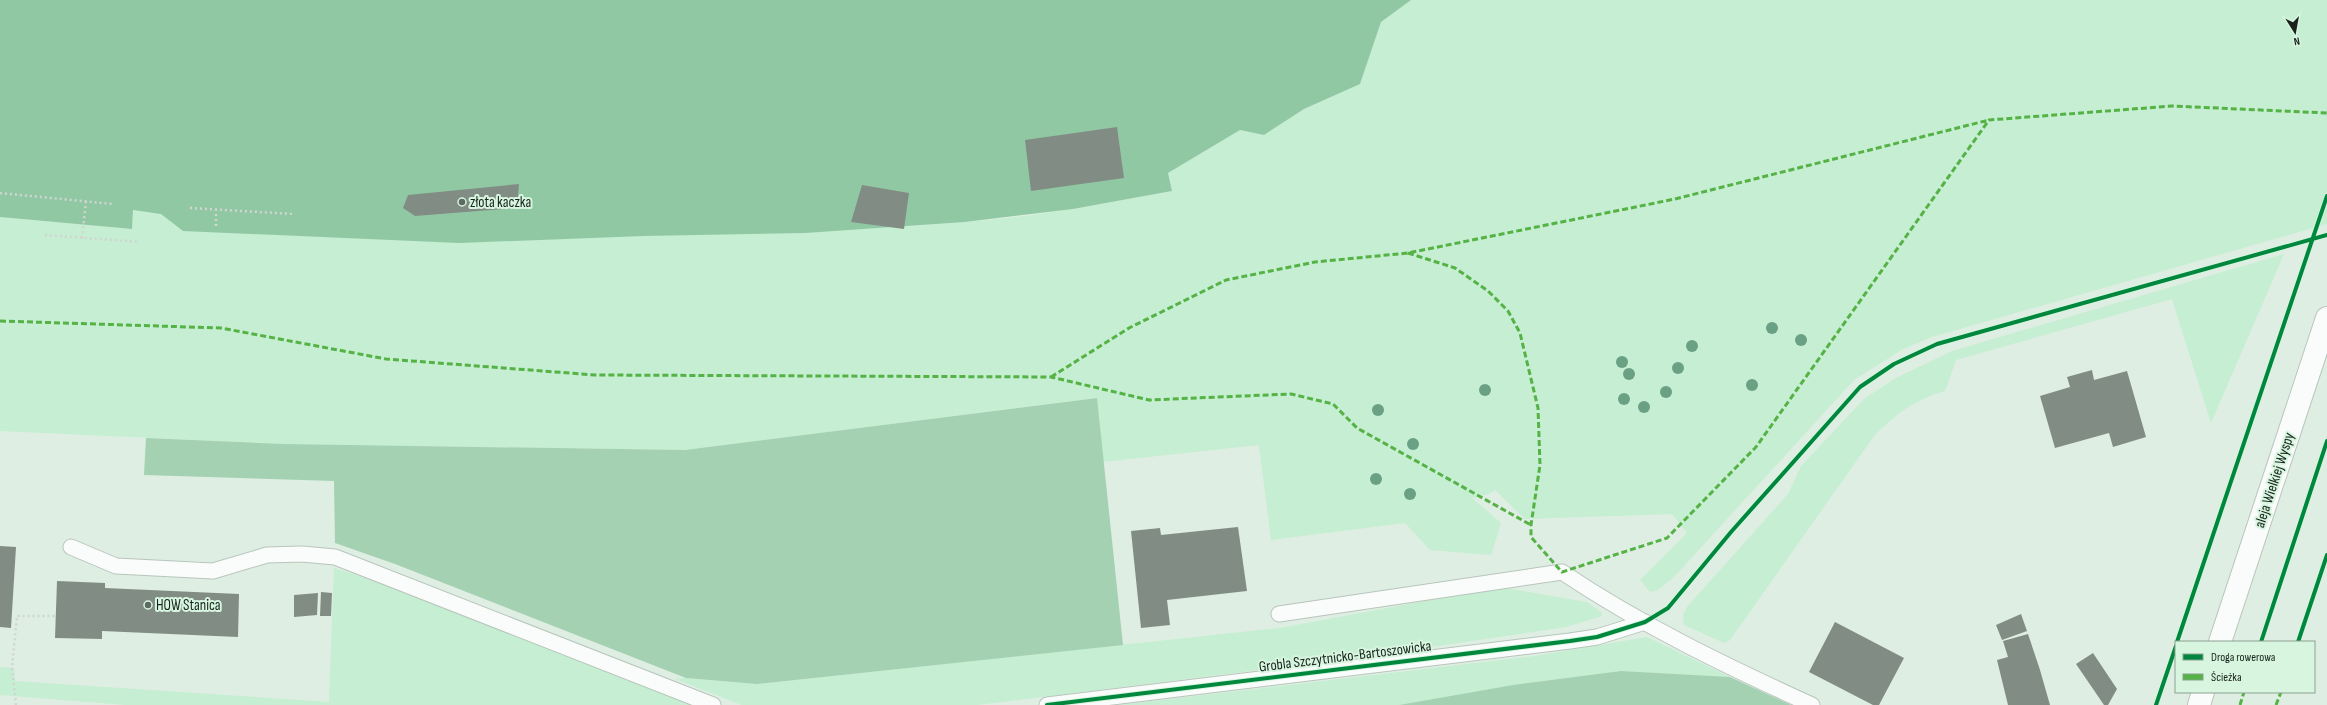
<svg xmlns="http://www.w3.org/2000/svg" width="2327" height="705" font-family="'Sofia Sans Condensed',sans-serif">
<rect width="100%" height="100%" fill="#deeee2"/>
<path fill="#c5eed2" d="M1409,0H2327V224L1932,337L1903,349L1854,380L1674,577L1658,590L1650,592L1640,580L1687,533L1672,514L1525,519L1495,490L1489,494L1472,498L1501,523L1491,555L1430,550L1405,523L1271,540L1259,445L1102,462L1096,398L685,450L285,444L0,431V217L132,229L133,210L161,213L183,231C443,234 705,243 965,222C1034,217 1103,204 1172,191L1168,173L1240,130L1264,135L1304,109L1360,84L1381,22Z
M2284,254L2211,423L2172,299L1956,360L1945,391C1914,400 1897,413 1874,436L1730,640L1724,643L1684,625L1683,615L1687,607L1788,494L1801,466L1864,399L1896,378L1952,351Z
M334,568L395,587L695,705H126L0,695V667L14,668L15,681L329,702Z
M1500,587L1587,602L1601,612L1602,616L1566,627L1370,656L977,705H742L675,679L686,678L757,684L1280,628Z
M1647,637L1730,677L1621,671L1513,685L1399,705H1119L1535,656Z"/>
<path fill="#a3d1b2" d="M1097,398L1123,645L757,684L686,678L395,564L335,543L334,481L144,475L146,438L285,444L685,450Z
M1621,671L1730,677L1791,705H1399L1513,685Z"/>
<path fill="#91c8a4" d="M0,0H1411L1381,22L1360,84L1304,109L1264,135L1240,130L1168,173L1172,191L1073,209L965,222L805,233L643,236L459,243L183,231L161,214L133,210L132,229L0,217Z"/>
<path fill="#818d84" d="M1117,127L1124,178L1031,191L1025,140Z
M519,184L517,208L415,216L403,208L408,195Z
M862,185L909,193L904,229L851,222Z
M2092,370L2094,380L2127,371L2146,437L2113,447L2109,433L2055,448L2040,396L2070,387L2067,377Z
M1238,527L1247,591L1167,600L1170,625L1141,628L1131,531L1160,528L1161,535Z
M0,546L16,547L11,628L0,627Z
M57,581L105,583V588L239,594L238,637L102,631V639L55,638Z
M321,592L332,593L331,616H320Z
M318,593L317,615L294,617V595Z
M2021,614L2027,631L2002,640L1996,625Z
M1835,622L1904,658L1879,705H1873L1809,672Z
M2028,634L2040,670L2050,705H2008L1997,660L2008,657L2003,641Z
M2093,653L2117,689L2108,705H2104L2076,664Z"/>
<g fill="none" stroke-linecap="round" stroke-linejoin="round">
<g stroke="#b8c5bc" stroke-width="17">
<path id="lane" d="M71,547L116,566L213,571L267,555L302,554L335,557L713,705
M1279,614L1562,572C1641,625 1726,666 1812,705
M1047,705L1570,641L1597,637L1645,622"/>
</g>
<g stroke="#b8c5bc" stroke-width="24">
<path id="secondary" d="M2220,642L2327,318
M2199,705L2203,692"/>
</g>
<path stroke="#d1d5d2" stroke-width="2.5" stroke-dasharray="2 3" stroke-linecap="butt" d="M0,193L112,204
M190,208L294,214
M216,226V210
M45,235L139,242
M82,238L86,201
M16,705L12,668L17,616H56"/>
<use href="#lane" stroke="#fafcfb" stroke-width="15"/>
<use href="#secondary" stroke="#fafcfb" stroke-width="22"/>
<path stroke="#55b245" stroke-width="3" stroke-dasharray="6 3" stroke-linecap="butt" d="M1408,253L1455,268L1488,291L1508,311L1520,333L1538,408L1540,465L1531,525V537L1562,572L1667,538L1756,447L1989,120L2172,106L2327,113
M0,321L221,328L386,359L595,375L1051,377L1149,400L1291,394L1333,404L1357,428L1531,525
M1051,377L1129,328L1226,280L1315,262L1408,253L1675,199L1989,120
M2240,705L2244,692
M2276,705L2281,692"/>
<g stroke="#d7f5df" stroke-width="6">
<path id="cycleway" d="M2177,642L2327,196
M2261,642L2327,441
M2298,642L2327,555
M1047,705L1570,641L1597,637L1645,622L1668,608L1731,532L1860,387L1894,364L1937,344L2327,235
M2156,705L2176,646"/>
</g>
<use href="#cycleway" stroke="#00873e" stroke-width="4"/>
</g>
<g fill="#6aa184">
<circle cx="1772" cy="328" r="6"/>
<circle cx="1801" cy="340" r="6"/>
<circle cx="1692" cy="346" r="6"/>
<circle cx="1622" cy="362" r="6"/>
<circle cx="1678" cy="368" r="6"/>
<circle cx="1629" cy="374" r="6"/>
<circle cx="1752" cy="385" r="6"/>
<circle cx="1485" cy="390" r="6"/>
<circle cx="1666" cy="392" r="6"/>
<circle cx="1624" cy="399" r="6"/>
<circle cx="1644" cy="407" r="6"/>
<circle cx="1378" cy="410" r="6"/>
<circle cx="1413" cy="444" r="6"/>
<circle cx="1376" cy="479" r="6"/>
<circle cx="1410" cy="494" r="6"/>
</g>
<g fill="#5d6a61" stroke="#d7f5df" stroke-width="1.5">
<circle cx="462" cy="202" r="4"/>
<circle cx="148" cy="605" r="4"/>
</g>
<g text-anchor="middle" stroke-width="4" stroke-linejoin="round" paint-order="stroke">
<g font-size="15" fill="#18231c" stroke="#d7f5df" text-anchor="start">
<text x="470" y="207">złota kaczka</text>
<text x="156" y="610">HOW Stanica</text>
</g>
<g font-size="15" fill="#18231c" stroke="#d7f5df">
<text transform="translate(2274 480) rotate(-72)" y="5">aleja Wielkiej Wyspy</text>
<text transform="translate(1345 656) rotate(-7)" y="5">Grobla Szczytnicko-Bartoszowicka</text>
</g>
</g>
<rect x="2175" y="641" width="140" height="52" fill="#d7f5df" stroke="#8ba191"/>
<rect x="2183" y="654" width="20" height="6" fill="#00873e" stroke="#8ba191"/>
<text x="2211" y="661" font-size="12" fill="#18231c">Droga rowerowa</text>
<rect x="2183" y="674" width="20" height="6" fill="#55b245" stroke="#8ba191"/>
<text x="2211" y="681" font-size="12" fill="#18231c">Ścieżka</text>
<g transform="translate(2295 32) rotate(169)" stroke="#d7f5df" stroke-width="3" paint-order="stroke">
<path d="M0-3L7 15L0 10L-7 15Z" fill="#18231c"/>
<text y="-6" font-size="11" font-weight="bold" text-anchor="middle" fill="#18231c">N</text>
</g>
</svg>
